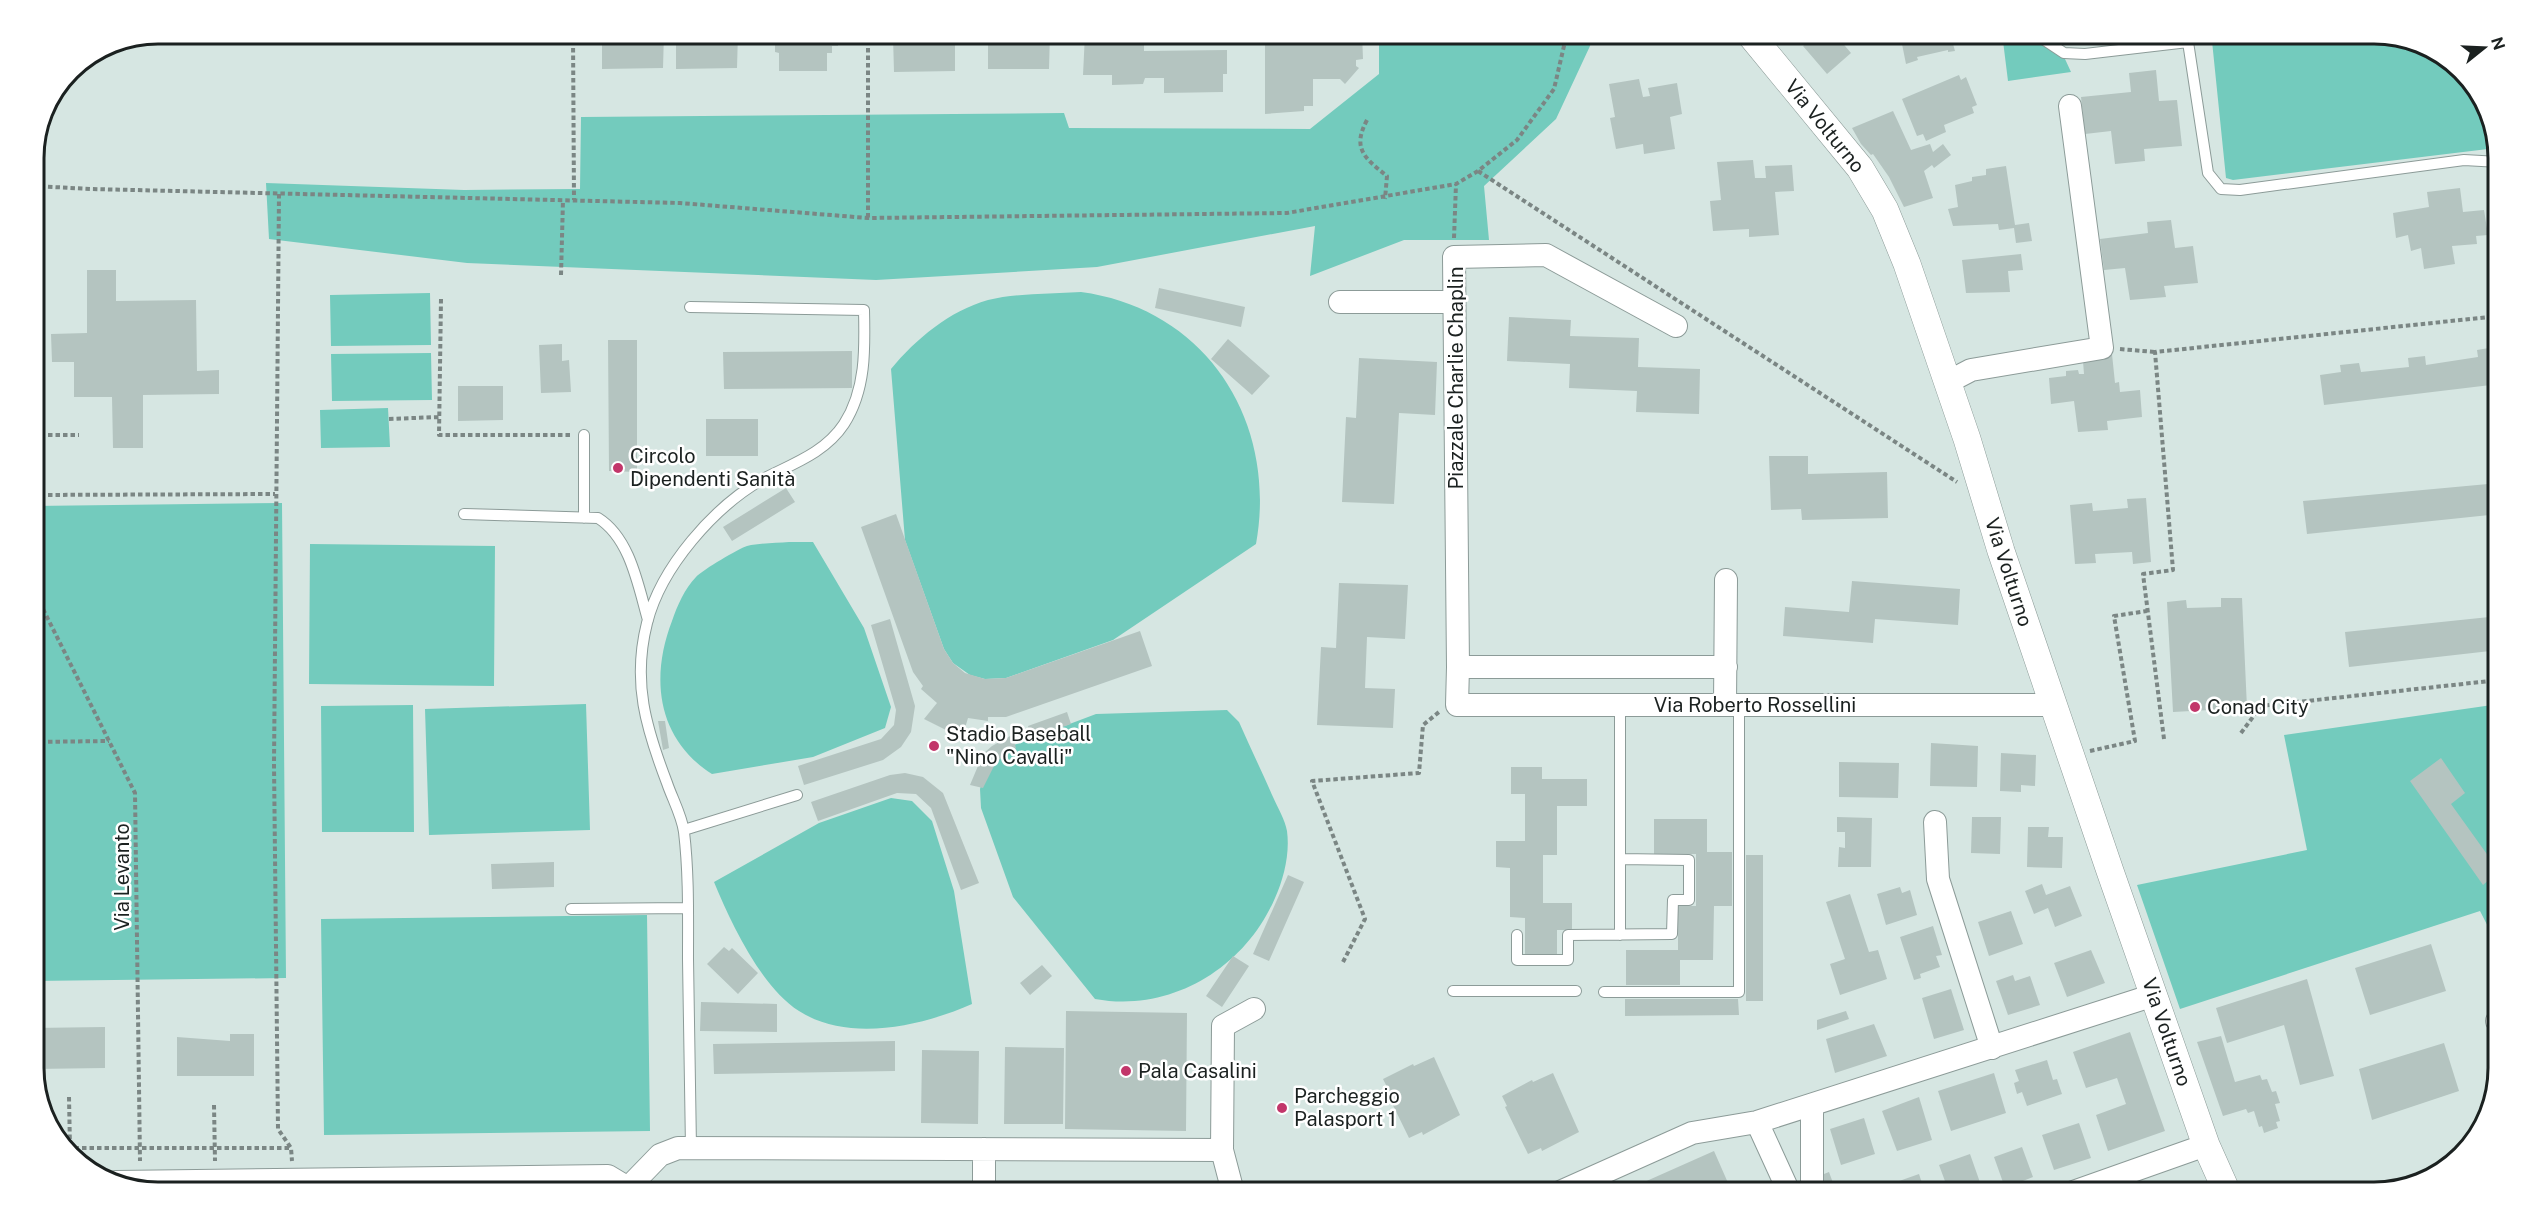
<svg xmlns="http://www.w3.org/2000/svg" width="2532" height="1225" font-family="'Public Sans',sans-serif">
<rect width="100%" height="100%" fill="#d6e6e2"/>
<path fill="#73cbbd" d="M1379,33H1593L1590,46L1556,119L1484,186L1489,240H1404L1310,276L1315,226L1097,267L876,280L467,263L269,239L266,183L464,190L580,189L581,117L1064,113L1069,128L1310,129L1379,74Z
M2002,33H2026L2065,59L2071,72L2008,81Z
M2287,33H2375L2429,46L2478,89L2496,148L2233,180L2226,178L2212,41Z
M1081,292C1207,309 1278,422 1256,544L1113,640L1006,678L985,679L970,675L953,663L944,649L905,540L891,369C916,339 949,311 988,300C1017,293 1051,294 1081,292Z
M430,293L431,345L331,346L330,295Z
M431,353L432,400L332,401L331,354Z
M388,408L390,447L321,448L320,410Z
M282,503L286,978L33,981V506Z
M789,542H813L864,628L891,707L885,728L813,757L712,774C657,739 650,678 672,621C677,606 685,588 696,577C704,569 738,549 747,546C760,543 776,543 789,542Z
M310,544L495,546L494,686L309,684Z
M586,704L590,830L429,835L425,709Z
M2499,704V948L2480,911L2180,1009L2137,885L2307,850L2284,735Z
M413,705L414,832H322L321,706Z
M1227,710L1239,722C1250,747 1262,772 1273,797C1278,808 1285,820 1287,831C1290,853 1284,878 1275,898C1245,968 1171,1013 1095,999L1013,897L981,808L980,789L985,771L1014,745L1096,714Z
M891,798L912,801L932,821L954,891L972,1004C922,1026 849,1043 799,1011C761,987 731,923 714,882L819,823Z
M647,915L650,1131L324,1135L321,919Z"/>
<path fill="#44d0bd" d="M2283,1181L2289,1192H2264Z"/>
<path fill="#b4c4c0" d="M602,33H664L663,68L602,69Z
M676,33H738L737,68L676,69Z
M769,33H838V46H832V53H827V71H779V53L775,52V45H769Z
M1144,33V51L1227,50V74H1223V92L1164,93V78H1145L1143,84L1112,85V75H1083L1085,34Z
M1265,33H1362L1363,59L1356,60V66L1359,68L1345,84L1340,79H1313V106H1304V111L1265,114Z
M1819,33H1834L1851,53L1827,74L1803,46Z
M1873,33H1950L1955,51L1948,52V50L1917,57L1918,60L1906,64L1901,39L1903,35L1875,42Z
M988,34H1050L1049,69H988Z
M955,35V71L894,72L893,36Z
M2156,70L2159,101L2177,100L2182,146L2144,149L2145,161L2115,164L2111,131L2085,134L2081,97L2131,92L2129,73Z
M1959,75L1961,80L1966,77L1977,105L1972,107L1974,113L1944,125L1946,132L1926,141L1923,134L1917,136L1902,99Z
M1639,79L1643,97L1650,96L1648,88L1677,83L1682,114L1670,117L1675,149L1644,154L1643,144L1616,149L1610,118L1615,117L1609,84Z
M1893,111L1911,150L1930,144L1933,152L1943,144L1951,155L1934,168L1932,165L1924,171L1933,198L1904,207L1889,177L1873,154L1871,155L1861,144L1852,128Z
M1753,160L1755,178H1766L1765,166L1792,165L1794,191L1775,192L1779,235L1749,237V229L1713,231L1710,201L1721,200L1717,162Z
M2006,166L2015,225L2029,223L2032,241L2016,243L2014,228L1999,230L1998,224L1953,226L1948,209L1958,207L1955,185L1972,181V177L1986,175V169Z
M2460,188L2463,212L2484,210L2488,235L2476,236L2477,244L2452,246L2455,264L2424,269L2421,248L2411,251L2408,235L2396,238L2393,213L2429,207L2427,192Z
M2171,220L2175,248L2193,246L2198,283L2164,286L2166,297L2130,300L2125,268L2104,270L2100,239L2148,233L2147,222Z
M2021,254L2023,270L2008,271L2010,292L1966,293L1962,260Z
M87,270H116V301L196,300L197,371L219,370V394L143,395V448H113L112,397H74V362H52L51,334L87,333Z
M1159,288L1245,307L1241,327L1155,308Z
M1509,317L1571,320L1570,336L1639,338L1638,367L1700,369L1699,414L1636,412L1637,391L1569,388L1570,364L1507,361Z
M1228,339L1270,376L1252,395L1211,359Z
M608,340H637V472L609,471Z
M562,344V361L569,360L571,392L541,393L539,345Z
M2495,347L2496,356L2499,355V384L2324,405L2320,375L2341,372L2340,365L2359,363L2361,372L2409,367L2408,358L2425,356L2426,365L2478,357L2477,350Z
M852,351V388L724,389L723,352Z
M2112,354L2115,383L2119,382L2120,392L2140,390L2142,417L2107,421L2108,430L2078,432L2074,401L2051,404L2049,378L2066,376V371L2078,370L2079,374H2084L2083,361L2088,357Z
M1359,358L1437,362L1435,415L1399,413L1394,504L1342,502L1346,417L1356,418Z
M458,386H503V420L458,421Z
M706,419H758V456H706Z
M1769,456H1808V474L1887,472L1888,518L1802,520L1801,509L1771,510Z
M2499,483V514L2307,534L2303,501Z
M786,488L795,502L732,541L723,527Z
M2146,498L2151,562L2133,564L2132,552L2095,554L2096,563L2075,564L2070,505L2092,503L2093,511L2128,508L2127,499Z
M896,514L944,649L953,663L965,673L985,679L1006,678L1140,631L1152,666L1006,717H988V721L968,718L962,738L924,719L937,703L921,689L923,686L913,672L861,527Z
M1852,581L1960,589L1958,625L1875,619L1873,643L1783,636L1785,607L1849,612Z
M1339,583L1408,585L1405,639L1367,637L1365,688L1395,689L1393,728L1317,725L1321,647L1336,648Z
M2221,598H2242L2247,708L2173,712L2167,602L2186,600L2187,608L2221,607Z
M2499,616V650L2349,667L2345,632Z
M890,619L915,706L911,732L901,747L883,760L804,785L798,766L881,739L894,725L896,710L871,625Z
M1067,712L1071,724L1032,738L1028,726Z
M658,721H665L669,748L663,750Z
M1012,735L1016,748L996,762L983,788L970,785L983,754L992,746Z
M1931,743L1978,746L1977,787L1930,786Z
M2001,753L2036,755L2035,786L2021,785V792L2000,791Z
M2441,758L2465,793L2451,804L2499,871L2483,885L2410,781Z
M1839,762L1899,763L1898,798L1839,797Z
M1511,767H1542V779H1587V806H1557V855H1543V903H1572V930H1557V954H1525V918L1510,917V868L1496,867V841H1525V794H1511Z
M905,773L923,777L943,793L979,883L961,890L931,808L916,794L897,793L818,821L811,802L890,775Z
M1837,817L1872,818L1871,867H1838L1839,847L1845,848V832H1837Z
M1972,817H2001L2000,854L1971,853Z
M1654,819H1707V852H1732V906H1714L1713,960H1680V985H1626V950H1678V906H1696V854H1654Z
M2028,827H2049L2048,837H2063L2062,868L2027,867Z
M1746,855H1763V1001H1746Z
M554,862V887L492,889L491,864Z
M1288,875L1304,882L1269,961L1253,954Z
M2042,884L2046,895L2070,886L2082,916L2055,927L2048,908L2034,914L2025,891Z
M1900,887L1902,893L1910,890L1917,915L1886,925L1877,894Z
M1850,894L1869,952L1878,950L1887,979L1840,995L1830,964L1845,959L1826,902Z
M2011,911L2023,944L1989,956L1978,922Z
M1933,926L1942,955L1936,956L1940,967L1920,974L1921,978L1914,980L1900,937Z
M2431,944L2446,991L2370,1015L2355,968Z
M724,947L729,951L732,948L758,973L738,994L707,964Z
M2091,950L2105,983L2067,997L2054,963Z
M1233,956L1249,966L1222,1007L1206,996Z
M1042,965L1052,976L1030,995L1020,983Z
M2013,975L2015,981L2030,976L2040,1005L2008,1015L1996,981Z
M2307,979L2334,1076L2300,1085L2284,1025L2227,1043L2216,1008Z
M1951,989L1964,1030L1934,1039L1922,998Z
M1625,999H1738L1739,1015L1625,1016Z
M701,1002L777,1004V1032L700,1031Z
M1066,1011L1187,1013L1186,1131L1065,1129Z
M1846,1011L1849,1019L1817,1030V1020Z
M1874,1024L1887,1056L1835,1073L1826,1039Z
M105,1027V1068L34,1069L33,1028Z
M2130,1032L2165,1131L2108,1151L2096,1115L2126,1104L2117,1078L2086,1088L2073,1052Z
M230,1034H254V1076H177V1037L230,1041Z
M2221,1036L2235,1082L2260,1075L2262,1080L2267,1079L2272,1092L2276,1091L2280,1103L2275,1104L2280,1121L2276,1122L2278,1128L2264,1133L2262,1126L2259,1127L2254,1111L2248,1113L2246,1109L2223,1116L2197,1042Z
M895,1041V1071L714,1074L713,1044Z
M2444,1043L2459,1091L2372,1120L2359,1069Z
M1005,1047L1064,1048L1063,1124H1004Z
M922,1050L979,1051L978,1124L921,1123Z
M1434,1057L1460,1115L1423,1135L1422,1132L1409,1138L1386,1091L1388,1089L1383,1079L1413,1064L1414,1066Z
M2047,1060L2053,1080L2057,1079L2062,1094L2027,1106L2022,1092L2017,1094L2014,1083L2019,1081L2015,1070Z
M1553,1073L1579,1132L1542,1151L1541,1148L1528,1154L1505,1107L1507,1106L1502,1096L1532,1080L1533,1082Z
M1994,1073L2006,1113L1951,1131L1938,1091Z
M1919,1097L1932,1140L1897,1151L1882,1111Z
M1864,1118L1875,1154L1841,1165L1830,1129Z
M2079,1123L2091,1158L2054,1170L2042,1135Z
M2022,1147L2033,1177L2005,1188L1994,1157Z
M1714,1151L1732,1192H1623L1651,1179Z
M1970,1154L1983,1191L1949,1192L1939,1165Z
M1829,1172L1833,1183L1823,1186L1819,1176Z
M1919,1174L1925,1192H1868Z"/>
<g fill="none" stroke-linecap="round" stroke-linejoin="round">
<g stroke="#8c9b98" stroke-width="12">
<path id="service" d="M2034,33L2064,53L2085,54L2188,42L2208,173L2221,189L2240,190L2464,160L2499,162
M690,307L864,310C865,349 866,390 844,424C825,453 792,464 763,479C714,507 661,567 647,623C632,682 646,728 667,783C672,798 682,816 684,832C689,874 688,917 688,959C689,1022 690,1085 691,1148
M584,435V518
M464,514L598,518C630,538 638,585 648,620
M684,830L797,795
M571,909L687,908
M1517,935V960H1568V935L1672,934L1673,900H1689V860L1620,859
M1620,935V705
M1453,991H1576
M1604,992H1739V705"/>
</g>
<g stroke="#8c9b98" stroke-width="24">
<path id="minor" d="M1340,302H1454
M1676,326L1546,255L1454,257L1458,667H1726
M1948,382L1971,370L2102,348L2070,106
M1458,667L1457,705H2053
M1725,705L1726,580
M1935,822L1938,879L1992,1048
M2497,1021H2499
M1757,1122L1789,1192
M984,1149V1192
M116,1182L608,1176L628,1188
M631,1192L628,1188L660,1155L678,1148L1222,1150
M1233,1192L1222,1150L1223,1026L1254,1009
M1560,1192L1692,1133L1757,1122L2154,995
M1812,1192V1105
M2073,1192L2206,1145"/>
</g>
<g stroke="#8c9b98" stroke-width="28">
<path id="tertiary" d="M1749,33L1860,168L1885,210L1907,264L1967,439L2001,551L2110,871L2206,1145L2227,1192"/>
</g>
<path stroke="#7b8684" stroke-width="4" stroke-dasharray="4.5 3" stroke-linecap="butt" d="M573,33L574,200
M868,33V218
M1367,120C1352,148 1364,158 1387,176L1385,199
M1478,171L1957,482
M33,186L92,189L680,203L868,218L1287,213L1456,184L1478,171L1517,140L1554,89L1567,33
M279,194L274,764L278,1129L291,1148L292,1161
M1454,238L1456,184
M561,275L563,200
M441,299L439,435H571
M2120,349L2155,352
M389,419L439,417
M33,435H79
M33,495L275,494
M33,589L135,793L140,1161
M2241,733L2261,706L2499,680
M2164,739L2143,574L2173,570L2155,352L2499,316
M33,742L109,741
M2090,751L2135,741L2114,616L2147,611
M1343,962L1365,919L1312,781L1419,773L1423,725L1439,712
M69,1097L70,1148
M214,1105L215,1161
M67,1148H291"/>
<use href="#service" stroke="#fff" stroke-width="10"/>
<use href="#minor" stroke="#fff" stroke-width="22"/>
<use href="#tertiary" stroke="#fff" stroke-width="27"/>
</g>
<g fill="#c2366a" stroke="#fff" stroke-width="2">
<circle cx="618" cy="468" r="6"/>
<circle cx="2195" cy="707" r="6"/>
<circle cx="934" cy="746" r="6"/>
<circle cx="1126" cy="1071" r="6"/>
<circle cx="1282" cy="1108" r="6"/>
</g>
<g text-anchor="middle" stroke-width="5" stroke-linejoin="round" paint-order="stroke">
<g font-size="20" fill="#1b2120" stroke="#fff">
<text transform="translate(1825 126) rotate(51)" y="7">Via Volturno</text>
<text transform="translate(1456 378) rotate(-90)" y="7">Piazzale Charlie Chaplin</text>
<text transform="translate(2009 572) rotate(72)" y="7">Via Volturno</text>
<text x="1755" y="712">Via Roberto Rossellini</text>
<text transform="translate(122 877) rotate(-90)" y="7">Via Levanto</text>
<text transform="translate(2167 1032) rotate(71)" y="7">Via Volturno</text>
</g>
<g font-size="20" fill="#1b2120" stroke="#fff" text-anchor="start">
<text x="630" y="463">Circolo<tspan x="630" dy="23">Dipendenti Sanità</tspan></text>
<text x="2207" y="714">Conad City</text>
<text x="946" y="741">Stadio Baseball<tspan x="946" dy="23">"Nino Cavalli"</tspan></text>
<text x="1138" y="1078">Pala Casalini</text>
<text x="1294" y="1103">Parcheggio<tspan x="1294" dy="23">Palasport 1</tspan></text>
</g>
</g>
<path d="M0 0H2532V1225H0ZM158 44H2374A114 114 0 0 1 2488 158V1068A114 114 0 0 1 2374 1182H158A114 114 0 0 1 44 1068V158A114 114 0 0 1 158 44Z" fill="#fff" fill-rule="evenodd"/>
<path fill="none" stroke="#1b2120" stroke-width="3" d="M158 44H2374A114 114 0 0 1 2488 158V1068A114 114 0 0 1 2374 1182H158A114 114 0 0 1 44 1068V158A114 114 0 0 1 158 44Z"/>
<g transform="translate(2484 48) rotate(72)" stroke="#ffffff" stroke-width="4.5" paint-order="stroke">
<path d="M0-4.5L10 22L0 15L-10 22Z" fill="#1b2120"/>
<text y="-9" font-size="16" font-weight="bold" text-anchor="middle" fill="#1b2120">N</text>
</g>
</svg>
